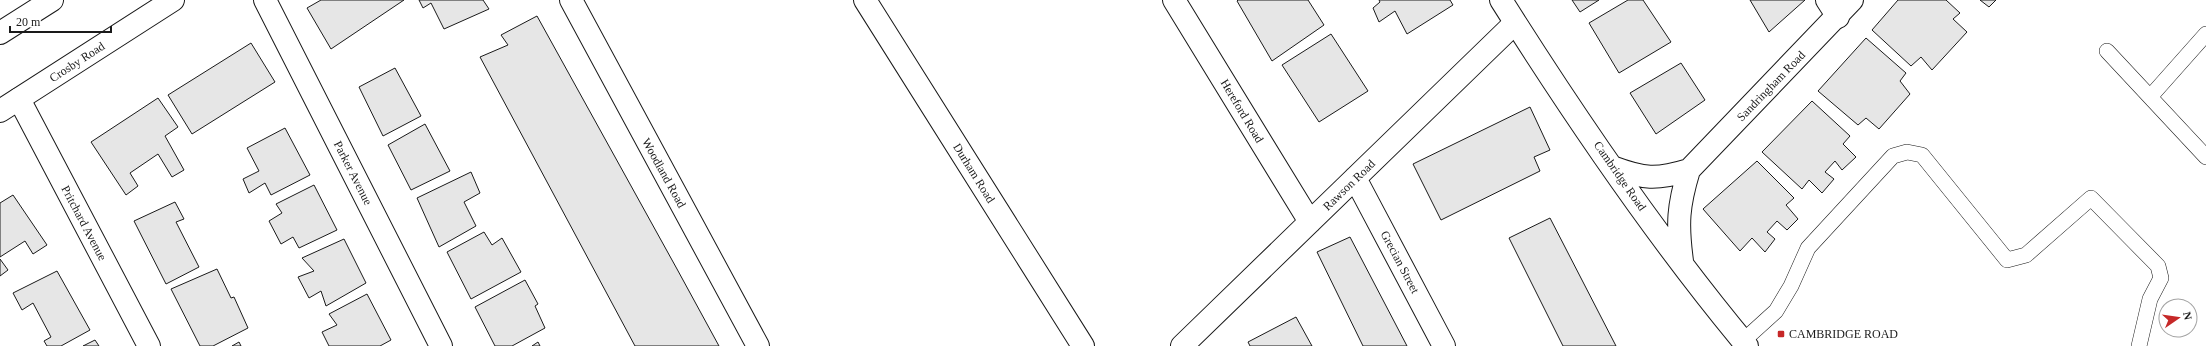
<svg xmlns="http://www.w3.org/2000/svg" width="2206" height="346" font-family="'Times New Roman',serif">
<rect width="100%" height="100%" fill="#fff"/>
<path fill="#e6e6e6" stroke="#1a1a1a" d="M321,0H404L331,49L307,8Z
M419,0H483L489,9L444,29L431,3L423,8Z
M1238,0H1308L1324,25L1272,61L1237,1Z
M1379,0H1450L1453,5L1407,34L1395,11L1379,22L1373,8L1380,2Z
M1572,0H1599L1580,12Z
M1628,0H1643L1671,42L1619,73L1589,23Z
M1750,0H1805L1769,32Z
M1898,0H1946L1960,13L1953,19L1967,32L1932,70L1921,57L1911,66L1872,30Z
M1980,0H1996L1989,7Z
M537,16L677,269L719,346H635L480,57L508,45L501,35Z
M1331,34L1368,91L1319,122L1282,65Z
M1866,38L1906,73L1900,81L1910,94L1879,129L1866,118L1858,125L1818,91Z
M251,43L275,82L192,134L168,95Z
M1681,63L1705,100L1656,134L1630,93Z
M395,68L421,116L383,136L359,87Z
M158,98L178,127L165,136L184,170L172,177L158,154L130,173L138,186L126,195L91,142Z
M1812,101L1850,136L1843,144L1856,157L1842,170L1835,161L1825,172L1834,179L1822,193L1809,180L1802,189L1762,152Z
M1530,107L1550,150L1534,157L1540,171L1441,220L1413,164Z
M425,124L450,171L411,190L388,145Z
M285,128L310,175L271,195L265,183L249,193L243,179L259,171L247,148Z
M1757,161L1794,198L1786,205L1798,219L1787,230L1777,221L1767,232L1775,239L1765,252L1752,238L1740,251L1703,209Z
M471,172L480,193L464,202L476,226L439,247L417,198Z
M314,185L337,230L299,248L293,237L281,244L269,221L282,213L276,204Z
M13,195L47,245L33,254L25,241L0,257V203Z
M175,202L184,219L176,222L199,267L166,284L134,221Z
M1550,218L1616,346H1563L1509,238Z
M484,232L492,245L502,238L521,272L471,299L447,252Z
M1350,237L1407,346H1363L1317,252Z
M344,239L366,283L326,306L321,291L309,298L298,277L314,271L302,258Z
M0,259L8,270L0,276Z
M217,269L231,298L234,297L248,328L213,346H200L171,289Z
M57,271L90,330L61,346H47L44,341L51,337L33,303L22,310L13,293Z
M525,280L538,304L535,306L545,328L512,346H495L475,307Z
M367,294L391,340L380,346H329L322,332L337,325L329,314Z
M1296,317L1312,346H1250L1248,342Z
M95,340L99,346H83Z
M239,342L241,346H232Z
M538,342L540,346H532Z"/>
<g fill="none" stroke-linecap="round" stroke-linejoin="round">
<g stroke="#1a1a1a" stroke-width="16">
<path id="service" d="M2107,51L2206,157
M2150,97L2206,34
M1743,341L1776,311L1791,286L1808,248L1893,156L1907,152L1922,155L2007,260L2026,255L2091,198L2158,266L2161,278L2150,299L2139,346"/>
</g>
<g stroke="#1a1a1a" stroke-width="24">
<path id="minor" d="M265,0L441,346
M571,0L758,346
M865,0L1083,346
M1174,0L1310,222
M1827,0L1838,17
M19,99L149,346
M1355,178L1444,346
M1182,346L1515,23"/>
</g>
<g stroke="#1a1a1a" stroke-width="24">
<path id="secondary" d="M1501,0C1576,119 1657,238 1747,346
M1612,167C1644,179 1656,180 1689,170
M1682,261C1677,224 1678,206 1689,170L1852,0"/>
</g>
<g stroke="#1a1a1a" stroke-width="24">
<path id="trunk" d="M0,33L52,0
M0,111L173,0"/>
</g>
<use href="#service" stroke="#fff" stroke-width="15"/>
<use href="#minor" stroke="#fff" stroke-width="22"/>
<use href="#secondary" stroke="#fff" stroke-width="22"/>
<use href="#trunk" stroke="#fff" stroke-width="22"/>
</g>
<rect fill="#c62828" stroke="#fff" stroke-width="1.5" x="1777" y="330" width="8" height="8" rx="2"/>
<g text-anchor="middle" stroke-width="3" stroke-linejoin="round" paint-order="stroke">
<g font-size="12" fill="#1a1a1a" stroke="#fff">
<text transform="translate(77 62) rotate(-33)" y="4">Crosby Road</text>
<text transform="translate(1771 86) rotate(-46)" y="4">Sandringham Road</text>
<text transform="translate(1242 111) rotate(59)" y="4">Hereford Road</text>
<text transform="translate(353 173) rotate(63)" y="4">Parker Avenue</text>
<text transform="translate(664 173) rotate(61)" y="4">Woodland Road</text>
<text transform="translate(974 173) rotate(58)" y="4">Durham Road</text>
<text transform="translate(1620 176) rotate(55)" y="4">Cambridge Road</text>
<text transform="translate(1349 185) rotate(-44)" y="4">Rawson Road</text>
<text transform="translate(84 223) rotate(62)" y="4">Pritchard Avenue</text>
<text transform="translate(1400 262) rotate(62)" y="4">Grecian Street</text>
</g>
<g font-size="12" fill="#1a1a1a" stroke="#fff" text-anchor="start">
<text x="1789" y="338">CAMBRIDGE ROAD</text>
</g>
</g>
<g transform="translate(2178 318) rotate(77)"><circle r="19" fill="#ffffff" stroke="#a3a3a3"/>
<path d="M0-3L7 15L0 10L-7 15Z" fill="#c62828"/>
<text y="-6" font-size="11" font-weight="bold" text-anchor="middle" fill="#1a1a1a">N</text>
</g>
<path d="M10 26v6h101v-6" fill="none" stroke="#1a1a1a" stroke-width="2"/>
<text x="16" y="26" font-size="12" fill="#1a1a1a" stroke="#ffffff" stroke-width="3" paint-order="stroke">20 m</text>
</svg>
